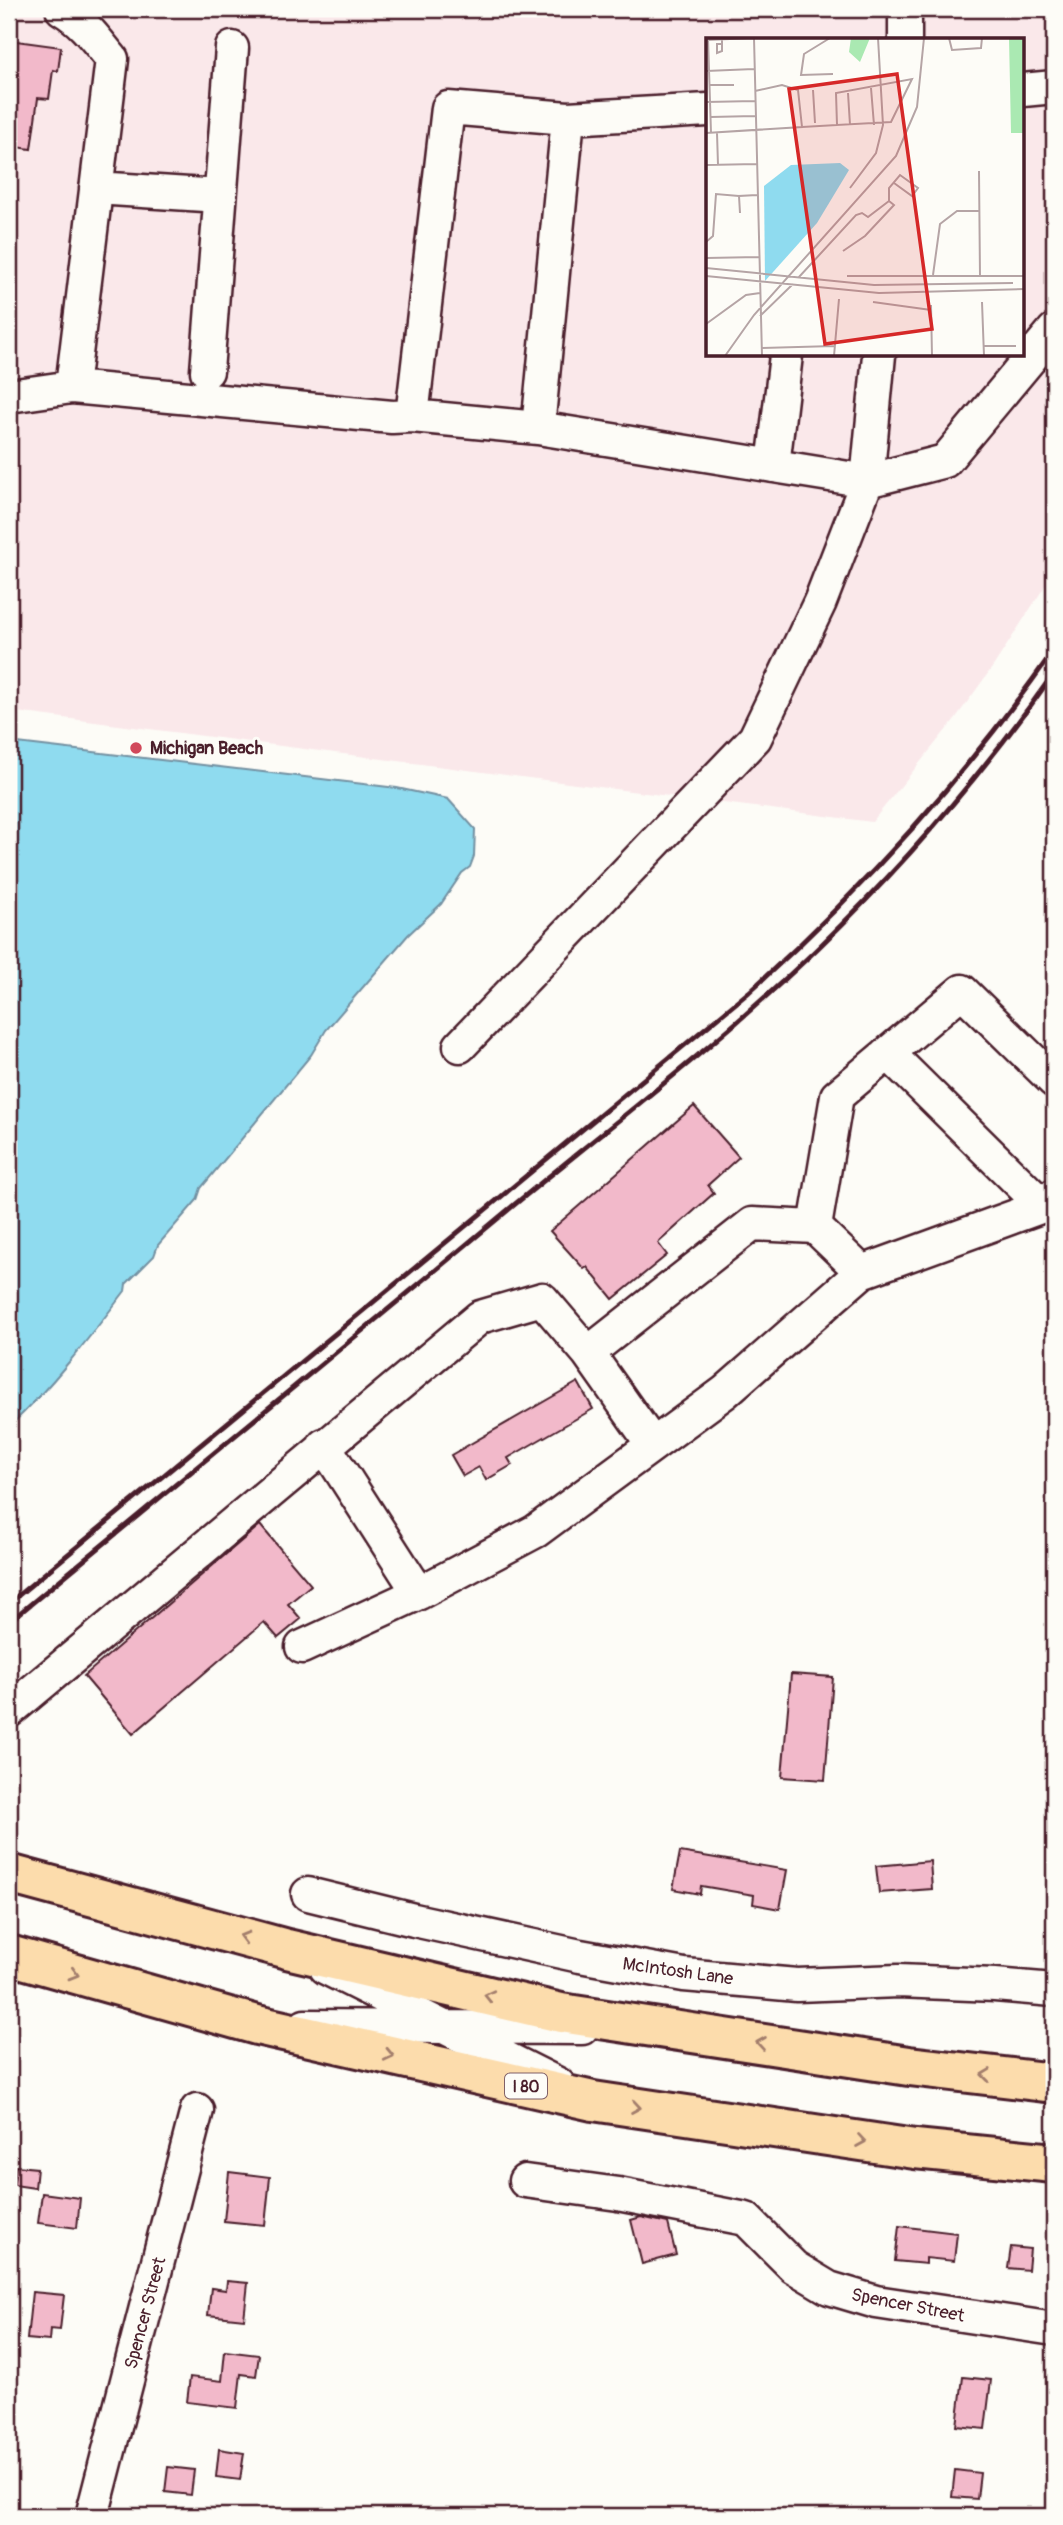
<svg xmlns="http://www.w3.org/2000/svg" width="1063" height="2525" font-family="Pangolin,sans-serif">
<rect width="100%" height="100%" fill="#fdfcf7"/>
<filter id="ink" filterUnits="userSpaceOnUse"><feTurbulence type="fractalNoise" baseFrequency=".0143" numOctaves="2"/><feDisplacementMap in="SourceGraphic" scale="14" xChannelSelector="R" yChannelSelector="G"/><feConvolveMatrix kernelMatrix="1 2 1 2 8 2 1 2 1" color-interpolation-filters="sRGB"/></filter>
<g filter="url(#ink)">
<path fill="#fae8ea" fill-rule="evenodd" d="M9,9H1054V572L994,665L955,719L872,822L9,711ZM708,40H1023V355H708Z"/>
<path fill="#8fdbef" stroke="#7390a1" stroke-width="2" d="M9,742L397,788L448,799L475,829L474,856L470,867L462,873L441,904L408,935L326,1030L311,1055L201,1188L197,1200L158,1245L154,1256L126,1284L125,1291C89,1338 52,1386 9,1427Z"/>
<path fill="#f2b9ca" stroke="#4a1f2b" stroke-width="2" d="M9,40L61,47L58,71L53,70L49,99L38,98L31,149L9,146Z
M694,1106L739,1157L708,1185L714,1193L658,1243L667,1255L613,1299L587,1267L584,1269L550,1231Z
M578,1382L593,1409L508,1458L512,1465L486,1480L479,1467L463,1476L451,1455Z
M260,1525L311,1585L288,1604L301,1619L278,1638L264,1622L133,1734L84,1676Z
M791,1674L833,1677L825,1780L782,1777Z
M680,1852L787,1870L780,1909L753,1904L754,1895L701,1886L700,1894L673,1889Z
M930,1861L932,1889L879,1893L876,1866Z
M16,2166L37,2168L35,2188L14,2185Z
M229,2172L270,2177L265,2225L224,2221Z
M42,2193L80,2198L77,2228L38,2223Z
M641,2217L668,2223L676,2255L642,2264L631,2220Z
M899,2226L957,2233L954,2261L926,2258V2264L895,2261Z
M1011,2247L1030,2249L1028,2270L1008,2268Z
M227,2281L248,2283L244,2319L208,2315L211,2288L226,2290Z
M32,2292L64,2295L60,2330L50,2329L49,2341L27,2339Z
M225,2351L259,2355L256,2376L241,2374L237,2408L187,2402L190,2377L222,2381Z
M963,2377L991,2380L985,2429L957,2426Z
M219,2449L244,2453L240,2480L216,2477Z
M168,2467L194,2470L191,2495L165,2492Z
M955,2470L980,2473L977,2499L952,2497Z"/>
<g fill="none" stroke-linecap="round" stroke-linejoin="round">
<g stroke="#4a1f2b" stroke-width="37">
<path id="minor" d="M905,40V9
M1023,90L1054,87
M708,110L568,118L448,108L412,416L538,428L867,481L945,461L1054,330
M96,188L220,196
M207,371L232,48
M72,387L392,417L412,416
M9,396L72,387L112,59C97,41 83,21 62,9
M538,428L568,118
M773,466L786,355
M460,1046L755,738L820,602L867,481L879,355
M888,1053L1043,1206L1054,1195
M815,1227L837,1096L962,991L1054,1081
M862,1272L1043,1206
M588,1353L653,1445
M324,1445L419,1593
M9,1711L480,1317L542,1299L588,1353L752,1224L815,1227L862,1272L725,1392L536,1531L419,1593L302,1647
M308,1894L414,1920L580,1956L684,1975L797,1985L898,1981L995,1985L1054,1990
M326,1968L558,2084
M305,2026L582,2028
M525,2181L618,2194L746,2219L794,2267L829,2288L876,2302L1054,2329
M92,2516L197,2110"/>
</g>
<g stroke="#4a1f2b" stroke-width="44">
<path id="highway" d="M9,1874L287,1949L561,2013L909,2066L1054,2083
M9,1955L257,2025L593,2101L915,2149L1054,2163"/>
</g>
<use href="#minor" stroke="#fdfcf7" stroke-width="32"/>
<use href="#highway" stroke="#fcdcac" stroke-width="38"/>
<path stroke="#4a1f2b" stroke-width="5" d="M9,1603L749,992C865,887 964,778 1054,650
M9,1622C175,1485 342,1348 508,1210C612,1124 721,1042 818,948C905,864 984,772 1054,673"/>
</g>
<defs><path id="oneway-chevron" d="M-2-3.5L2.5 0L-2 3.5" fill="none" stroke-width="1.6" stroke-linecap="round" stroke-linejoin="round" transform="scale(1.75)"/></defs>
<g stroke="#a37e6c">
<use href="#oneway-chevron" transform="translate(244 1937) rotate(-165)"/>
<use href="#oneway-chevron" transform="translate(74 1974) rotate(16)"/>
<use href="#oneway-chevron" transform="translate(489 1996) rotate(-167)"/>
<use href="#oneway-chevron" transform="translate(761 2043) rotate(-171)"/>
<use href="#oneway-chevron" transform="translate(389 2055) rotate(13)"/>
<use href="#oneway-chevron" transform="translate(986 2075) rotate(-173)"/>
<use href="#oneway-chevron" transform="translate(636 2107) rotate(9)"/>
<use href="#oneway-chevron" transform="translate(861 2141) rotate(9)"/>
</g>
</g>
<circle fill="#d1495b" stroke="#fdfcf7" stroke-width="2.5" cx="136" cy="748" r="7"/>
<g text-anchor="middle" stroke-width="6" stroke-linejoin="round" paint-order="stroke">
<rect fill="#fdfcf7" stroke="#806168" stroke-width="2" x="505" y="2073.5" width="42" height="25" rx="5"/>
<g font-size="16" font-weight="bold" fill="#4a1f2b">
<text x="526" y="2092">I 80</text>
</g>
<g font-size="18" font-weight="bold" fill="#4a1f2b" stroke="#fdfcf7" text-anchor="start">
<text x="150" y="754">Michigan Beach</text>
</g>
<g font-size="18" fill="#4a1f2b" stroke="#fdfcf7">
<text transform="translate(678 1971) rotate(8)" y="6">McIntosh Lane</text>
<text transform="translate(908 2305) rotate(11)" y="6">Spencer Street</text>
<text transform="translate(145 2313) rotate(-75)" y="6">Spencer Street</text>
</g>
</g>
<g transform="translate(706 38)">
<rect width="318" height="318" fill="#fdfcf7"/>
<path d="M145,0H164L154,24L143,14ZM303,0H318V95H305Z" fill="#aae9b2"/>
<path d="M134,125L143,132L111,185L59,243L58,148L85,127Z" fill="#8fdbef"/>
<path fill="none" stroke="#b5a4a5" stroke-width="2" d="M2,0L5,95M124,0L98,16L95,37L127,36M243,0L246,12L275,10L276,0M16,1V13L11,15V6H16M0,2L48,0L56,318M0,33L48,31M206,41L185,84L131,87L130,55ZM3,47H28M165,50L168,87M107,52L109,85M142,55L144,87M0,64L49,63M4,79L49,78M96,89L131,87M0,95L96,89L92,52L76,47L49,53M11,95L12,127M0,127L51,126M273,133L274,239M144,150L170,115L177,87L172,0M34,175L33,158L51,157M0,204L7,198L10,156L33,158M137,213L159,198L188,167L183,163V150L194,137L212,150L206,158L188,145M0,220L53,219M0,230L168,247L307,245M227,237L234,186L251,173H274M0,238L173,255L319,251M141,238H319M93,239L150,177L156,175L162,179L183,163M167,264L225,272M276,264L278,318M225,267L226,318M54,278L87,246M0,286L40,257L54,255M278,308H310M55,310L128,308M19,318L48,277L190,118L211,69L218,0M128,318L133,261"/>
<path fill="#d62828" fill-opacity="0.15" stroke="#d62828" stroke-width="3.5" d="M191,36L226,291L119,306L83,51Z"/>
<rect width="318" height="318" fill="none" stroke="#4a1f2b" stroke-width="3.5"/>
</g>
<rect width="1063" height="2525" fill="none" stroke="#fdfcf7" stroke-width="35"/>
<rect x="18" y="18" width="1028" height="2490" fill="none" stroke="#4a1f2b" stroke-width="2.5" filter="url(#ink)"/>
</svg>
